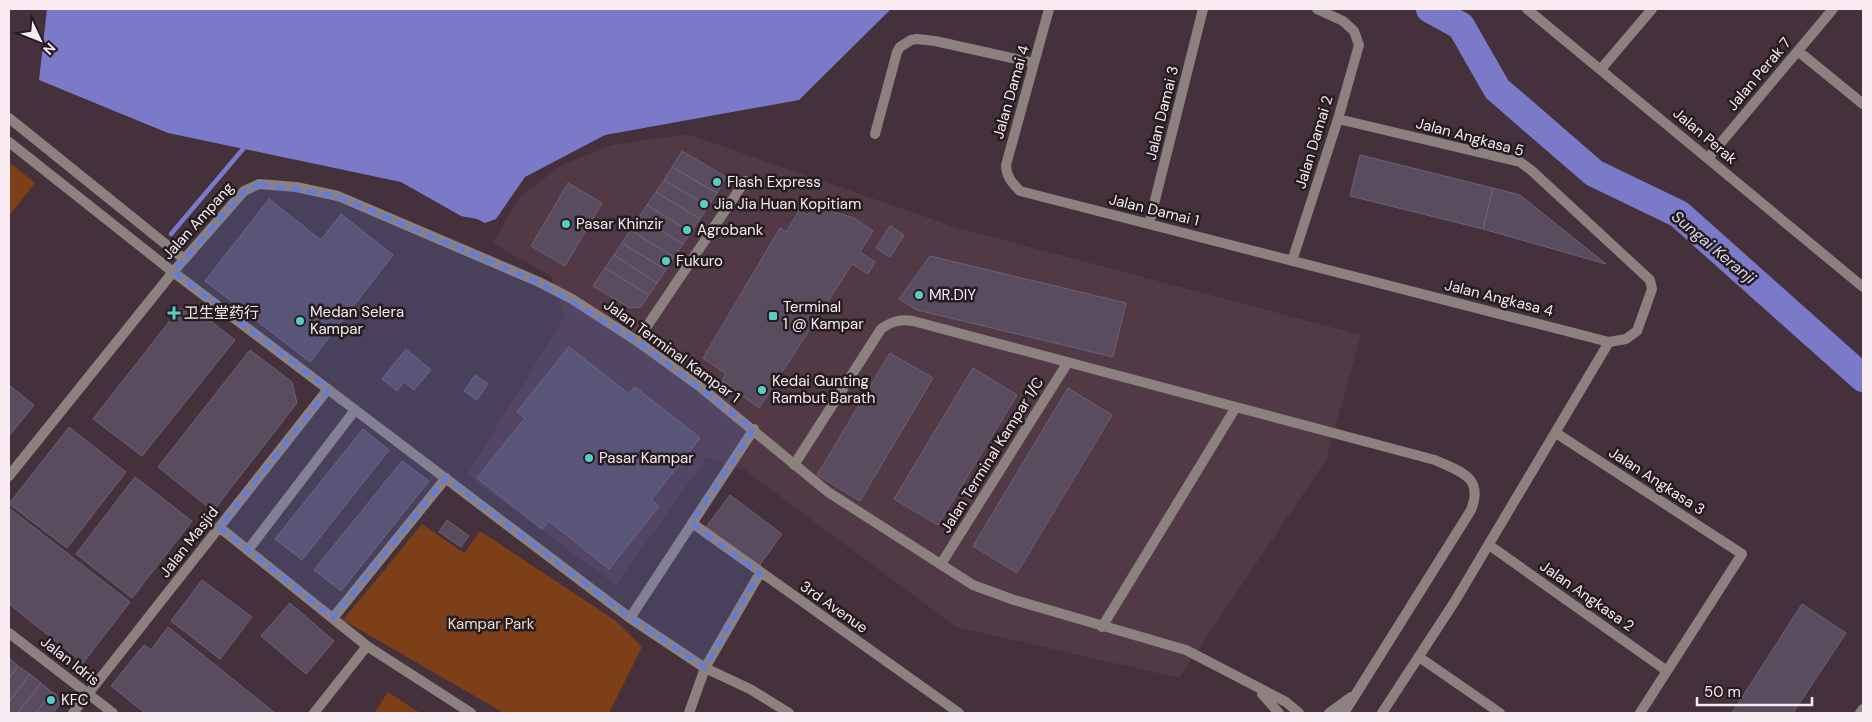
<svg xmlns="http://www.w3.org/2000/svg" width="1872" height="722" font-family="'DM Sans','Noto Sans SC',sans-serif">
<rect width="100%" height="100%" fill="#44313b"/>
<path fill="#513946" d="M687,134L955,227L1361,335L1326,460L1179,678L956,627L745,470L707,457L616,585L467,475L565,316L551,276L492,243L520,197L560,166L612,145Z"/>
<path fill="#7c3f17" d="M9,162L35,183L9,216Z
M422,524L464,553L480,531L616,621L642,647L609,713H504L343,620Z
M388,692L420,713H374Z"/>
<path fill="#7b7ac9" d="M47,9H891L799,100L605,135L525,177L496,219L485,223L477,219L461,216L401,182L168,133L39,80Z"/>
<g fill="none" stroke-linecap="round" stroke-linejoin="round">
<path stroke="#7b7ac9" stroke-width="4.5" d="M171,234L243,149"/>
<path stroke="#7b7ac9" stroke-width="28" d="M1430,9L1461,26L1497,89L1594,173L1679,214L1863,378"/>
</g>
<path fill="#584c5e" stroke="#6e6174" d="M682,151L726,177L717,193L672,167Z
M1360,155L1493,188L1483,229L1350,196Z
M672,167L717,193L708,206L664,180Z
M664,180L708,206L700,219L656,192Z
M568,183L602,203L565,266L531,246Z
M1493,188L1520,195L1606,264L1483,229Z
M656,192L700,219L691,232L647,205Z
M269,199L321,240L341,214L393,255L310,362L205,281Z
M647,205L691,232L683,244L639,217Z
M816,207L854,218L873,231L860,252L875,262L868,274L852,264L759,408L722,381L726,374L703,358L780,228L786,232L800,209L807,215Z
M639,217L683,244L674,257L630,230Z
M890,226L904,235L890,257L876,248Z
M630,230L674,257L666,270L622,243Z
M622,243L666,270L657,283L614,255Z
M614,255L657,283L649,295L605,268Z
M930,256L1126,303L1113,357L917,310L899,299Z
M605,268L649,295L641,307L630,308L593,286Z
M179,309H195L235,340L142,456L93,419Z
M569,347L629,394L635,387L700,438L651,500L659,506L609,569L549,521L542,529L477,478L525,418L517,412Z
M406,349L431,370L414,390L404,382L397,391L382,379Z
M250,350L292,382L297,403L213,511L158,467Z
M890,353L933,378L860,501L817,475Z
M973,368L1017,395L938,525L894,499Z
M475,375L488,384L477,400L464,391Z
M9,385L34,405L9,436Z
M1068,388L1112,415L1017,573L973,546Z
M69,427L126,472L67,548L9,504Z
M363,429L389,450L302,560L275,539Z
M402,461L429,481L341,591L314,570Z
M135,477L192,521L132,598L76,554Z
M730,495L782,534L759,566L706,527Z
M9,508L130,602L83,663L9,604Z
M447,520L469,536L461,547L439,532Z
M202,580L252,617L220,659L171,621Z
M290,603L334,641L306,674L261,636Z
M1802,604L1846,633L1793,713H1732Z
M168,627L275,713H145L111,686L144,645L151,650Z
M9,658L18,666L9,679Z
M18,666L30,674L9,702V679Z
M30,674L41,683L18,713H9V702Z
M41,683L52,692L36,713H18Z
M52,692L56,694L60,704L53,713H36Z"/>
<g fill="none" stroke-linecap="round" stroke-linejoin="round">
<path stroke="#8d8180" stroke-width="10" d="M1049,9L1006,165C1006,176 1012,183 1020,191L1609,342L1626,339L1637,331L1652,289L1650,280L1531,170L1520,162L1338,119
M1527,9L1863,287
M1798,51L1863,104
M1601,69L1652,9
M9,118L184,259
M875,134L897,52L900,47L911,40L917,39L935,41L1034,63
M9,142L173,272
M1708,158L1833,9
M1149,224L1203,9
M1292,261L1338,119L1359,45L1354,31L1343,21L1317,9
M637,341L745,181
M1556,433L1742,554L1640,713
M794,465L881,329C892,321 900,319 913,321L1435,460C1461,472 1484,477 1471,510L1344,713
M692,523L959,713
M219,527L367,646L471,713
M1489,545L1667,671
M248,550L355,410
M941,564L1068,362
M333,618L446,478
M630,618L705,668L750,689L789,713
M1102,627L1236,407
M9,633L113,713
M1419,657L1500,713
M73,713L328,389
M314,713L367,646
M689,713L705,668L760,573
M1329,713L1351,697
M1382,713L1455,601L1609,342
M1860,713L1863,709"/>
<path stroke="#8d8180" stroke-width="10" d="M173,272L630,618L754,429
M9,476L173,272L244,191L259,184L296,187L338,196L539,282L572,299L637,341L699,386L828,492L973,585L1014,600L1186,650L1286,702L1299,713
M1262,694L1279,713"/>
</g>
<path fill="#5f7de0" fill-opacity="0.2" stroke="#5f7de0" stroke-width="4" stroke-dasharray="10 6" stroke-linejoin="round" d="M259,184L338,196L539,282L637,341L754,429L692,523L760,573L705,668L630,618L446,478L333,618L219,527L328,389L173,272L244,191Z"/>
<g fill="#56cec4" stroke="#251c20" stroke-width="2">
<circle cx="717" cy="182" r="5"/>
<circle cx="704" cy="204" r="5"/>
<circle cx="566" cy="224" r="5"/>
<circle cx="687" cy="230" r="5"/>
<circle cx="666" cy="261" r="5"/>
<circle cx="919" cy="295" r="5"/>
<path d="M171.5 305.5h5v5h5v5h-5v5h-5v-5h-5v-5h5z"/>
<rect x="768" y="311" width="10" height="10" rx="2.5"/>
<circle cx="300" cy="321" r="5"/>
<circle cx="762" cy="390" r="5"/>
<circle cx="589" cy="458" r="5"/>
<circle cx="51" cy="700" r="5"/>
</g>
<g text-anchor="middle" stroke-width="5" stroke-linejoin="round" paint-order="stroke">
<g font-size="15" fill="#f8ebf1" stroke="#251c20">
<text transform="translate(1759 74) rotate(-50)" y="5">Jalan Perak 7</text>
<text transform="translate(1011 92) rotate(-74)" y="5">Jalan Damai 4</text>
<text transform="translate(1162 113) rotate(-76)" y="5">Jalan Damai 3</text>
<text transform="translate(1705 136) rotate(40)" y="5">Jalan Perak</text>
<text transform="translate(1470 137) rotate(15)" y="5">Jalan Angkasa 5</text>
<text transform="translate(1314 142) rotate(-73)" y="5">Jalan Damai 2</text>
<text transform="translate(1154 210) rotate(14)" y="5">Jalan Damai 1</text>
<text transform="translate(198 221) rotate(-48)" y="5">Jalan Ampang</text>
<text transform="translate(1499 298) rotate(14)" y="5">Jalan Angkasa 4</text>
<text transform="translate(672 351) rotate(36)" y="5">Jalan Terminal Kampar 1</text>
<text transform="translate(992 455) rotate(-58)" y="5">Jalan Terminal Kampar 1/C</text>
<text transform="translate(1657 481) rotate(33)" y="5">Jalan Angkasa 3</text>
<text transform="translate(189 542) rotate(-52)" y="5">Jalan Masjid</text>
<text transform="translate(1587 596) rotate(35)" y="5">Jalan Angkasa 2</text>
<text transform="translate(834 607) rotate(35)" y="5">3rd Avenue</text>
<text transform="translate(70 661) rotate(38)" y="5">Jalan Idris</text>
</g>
<g font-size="15" fill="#f8ebf1" stroke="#251c20" text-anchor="start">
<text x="727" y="187">Flash Express</text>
<text x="714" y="209">Jia Jia Huan Kopitiam</text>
<text x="576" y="229">Pasar Khinzir</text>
<text x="697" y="235">Agrobank</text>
<text x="676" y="266">Fukuro</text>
<text x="929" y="300">MR.DIY</text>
<text x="783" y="312">Terminal<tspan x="783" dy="17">1 @ Kampar</tspan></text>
<text x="310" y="317">Medan Selera<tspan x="310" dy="17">Kampar</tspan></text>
<text x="184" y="318">卫生堂药行</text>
<text x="772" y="386">Kedai Gunting<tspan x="772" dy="17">Rambut Barath</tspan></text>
<text x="599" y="463">Pasar Kampar</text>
<text x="61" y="705">KFC</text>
</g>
<g font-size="15" fill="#f0dace" stroke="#251c20">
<text x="491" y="629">Kampar Park</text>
</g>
<g font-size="16" font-style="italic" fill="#d8d9ef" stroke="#251c20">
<text transform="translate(1714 247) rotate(40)" y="6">Sungai Keranji</text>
</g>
</g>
<rect width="1872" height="722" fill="none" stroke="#f8ebf1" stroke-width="20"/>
<g transform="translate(40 40) rotate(133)" stroke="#251c20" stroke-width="4" paint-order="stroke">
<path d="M0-4L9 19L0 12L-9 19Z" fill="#f8ebf1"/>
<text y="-8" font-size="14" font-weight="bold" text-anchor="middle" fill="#f8ebf1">N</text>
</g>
<path d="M1697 697v8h115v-8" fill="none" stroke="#f8ebf1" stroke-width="2.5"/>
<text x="1704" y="697" font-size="15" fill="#f8ebf1" stroke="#251c20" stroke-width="4" paint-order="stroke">50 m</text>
</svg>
